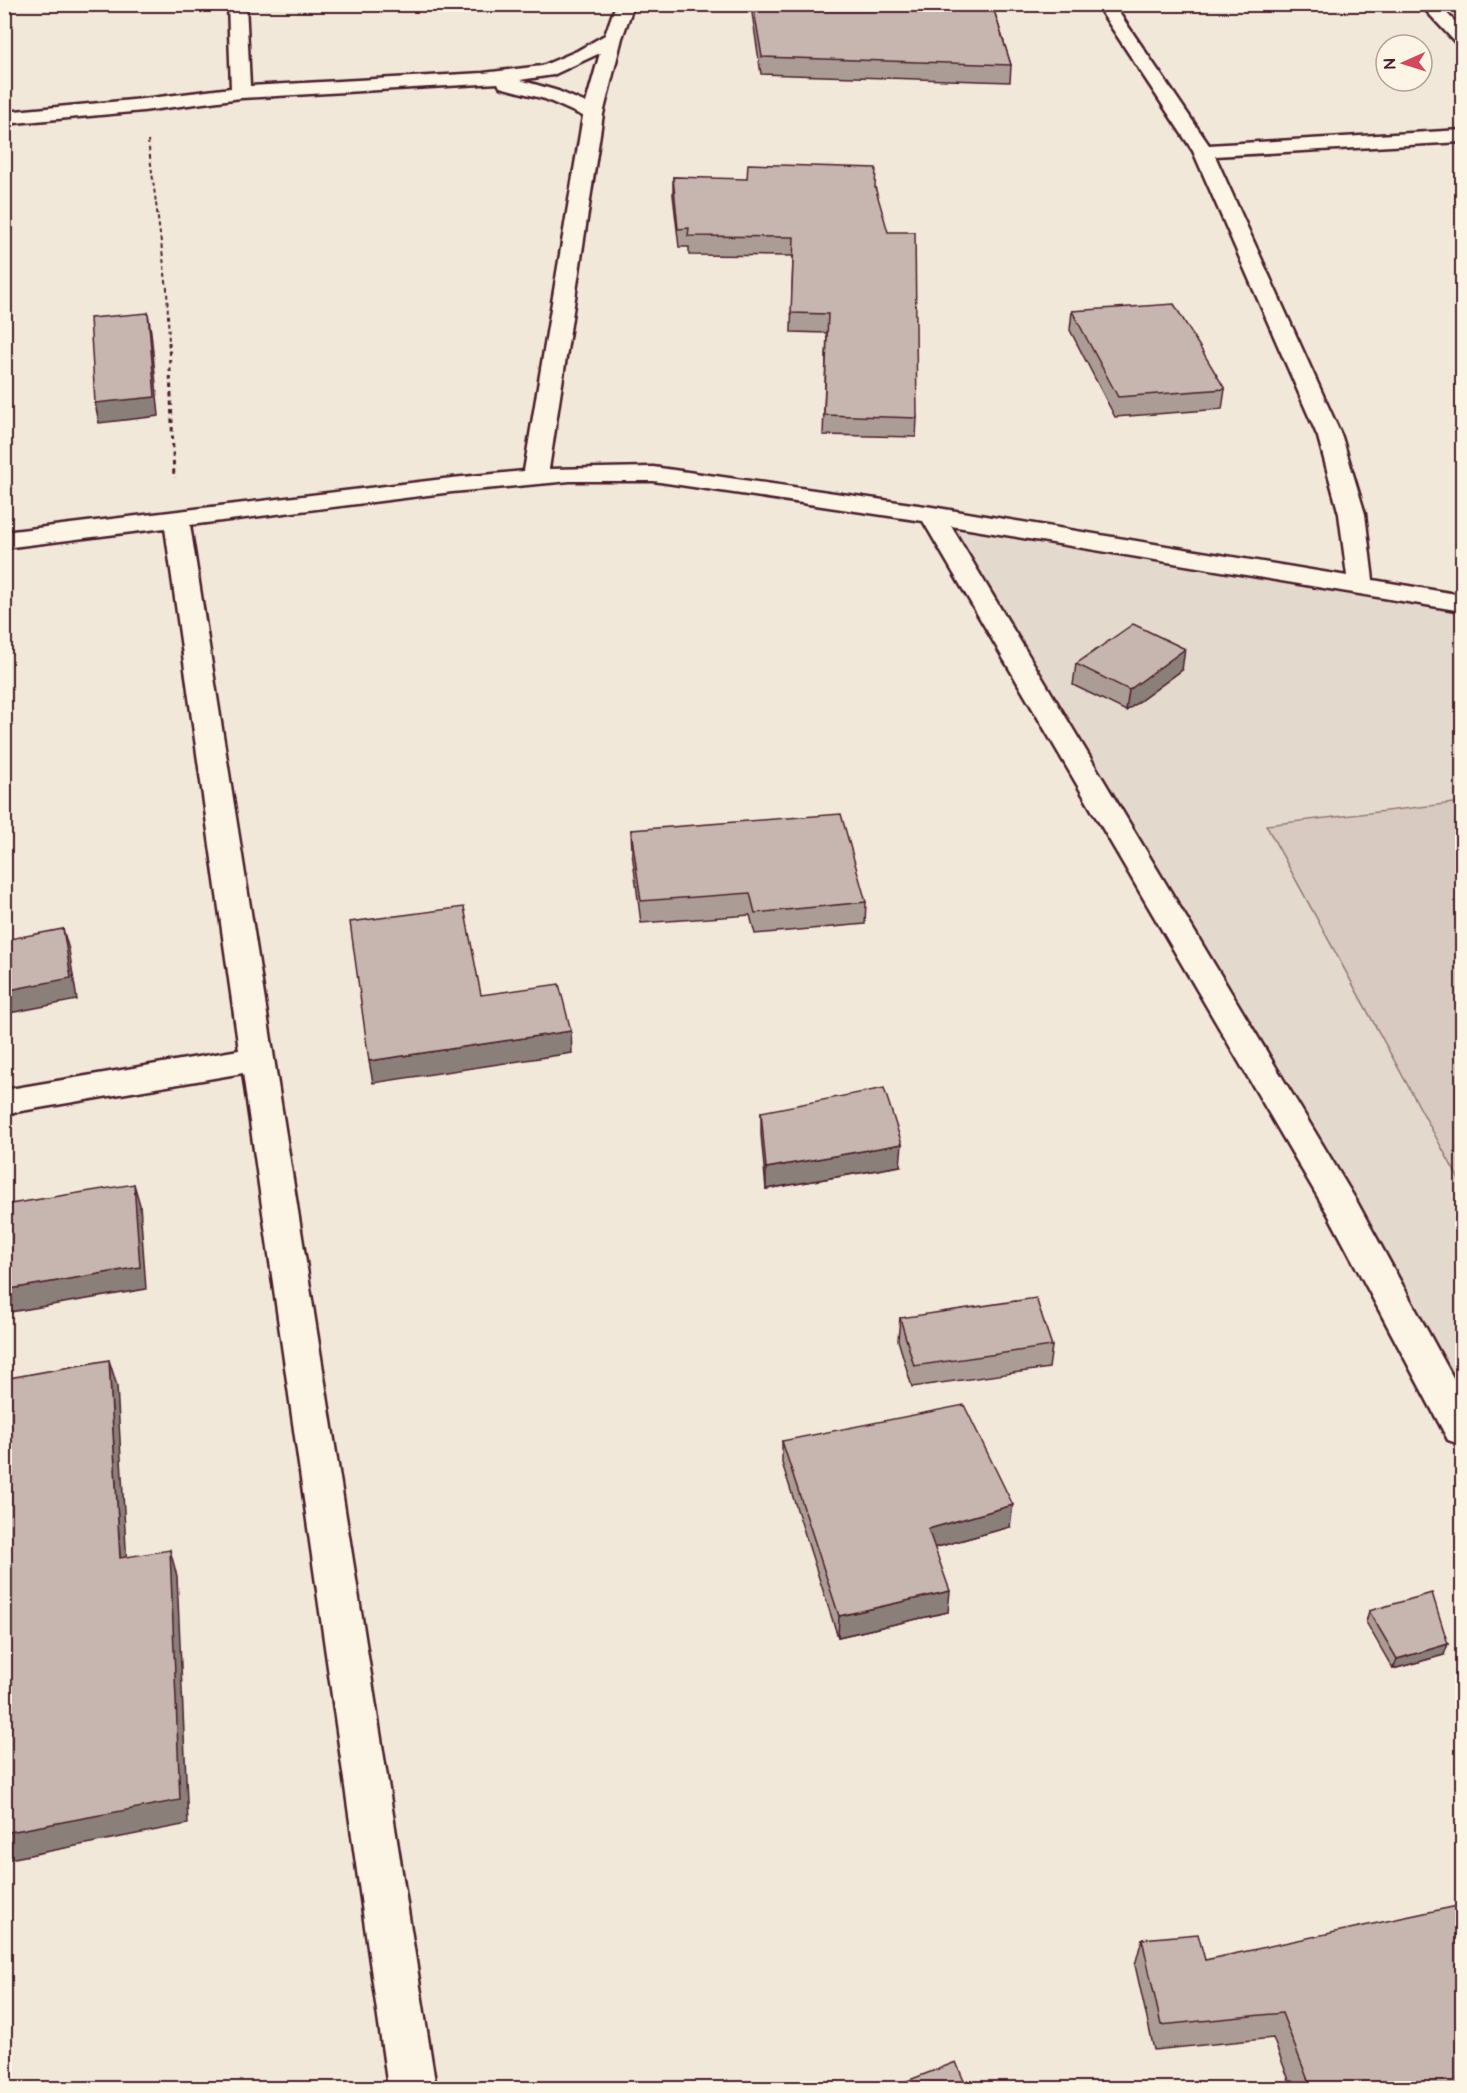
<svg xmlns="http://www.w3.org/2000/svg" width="1467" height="2093" font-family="'Architects Daughter',sans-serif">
<rect width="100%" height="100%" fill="#f1e8da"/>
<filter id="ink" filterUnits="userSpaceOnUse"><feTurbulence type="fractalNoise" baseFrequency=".0167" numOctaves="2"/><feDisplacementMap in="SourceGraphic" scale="12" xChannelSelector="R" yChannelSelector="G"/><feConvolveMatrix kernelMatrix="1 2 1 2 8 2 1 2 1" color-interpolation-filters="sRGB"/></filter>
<g filter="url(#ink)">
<path fill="#e4d9cd" d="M932,515L1462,603V1429L1344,1211Z"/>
<path fill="#d8cac0" stroke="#917476" stroke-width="1.5" d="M1462,802V1185L1266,825Z"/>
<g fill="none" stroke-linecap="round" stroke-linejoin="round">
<g stroke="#4a1f2b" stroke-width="5">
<path id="street" d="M228,4H246L250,86L483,73L542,66L577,51L605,35L616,4H634L622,38L603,114L549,469L653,467L932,507L1347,576L1339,514L1318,437L1193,151L1096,4H1113L1209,145L1462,130V142L1215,156L1342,437L1365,514L1373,580L1462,595V611L951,526L1357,1202L1462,1394V1445L1448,1440L1329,1216L923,521L653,481H570L452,492L190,525L436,2088H388L243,1073L4,1114V1090L239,1050L165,528L4,548V532L452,478L524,471L583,116L545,99L500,87L498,83L241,98L143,111L4,124V112L143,99L231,88ZM600,53L586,103L558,91L520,80L553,75Z"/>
</g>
<g stroke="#4a1f2b" stroke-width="5">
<path id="primary" d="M1420,4H1438L1462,29V44L1456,43Z"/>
</g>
<path stroke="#4a1f2b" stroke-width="2" stroke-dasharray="4 3" stroke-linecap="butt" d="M148,141L167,289L169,344"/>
<path stroke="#4a1f2b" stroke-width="3" stroke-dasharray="4.5 4" stroke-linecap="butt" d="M169,342L174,478"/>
<use href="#street" fill="#fcf5e5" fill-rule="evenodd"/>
<use href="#primary" fill="#fcf5e5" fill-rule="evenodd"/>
</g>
<path fill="#ab9d96" stroke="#4a1f2b" stroke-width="1.5" d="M752,4H992L1011,65L1010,82L761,74L752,13Z
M673,177L875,187L917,418L916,437L823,435L827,333L791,332L793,256L689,255V247H679L673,195Z
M1072,311L1225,389L1222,409L1115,417L1070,330Z
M1076,664L1182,670L1126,711L1073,685Z
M631,830L866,902L865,924L755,934L750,915L641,923L632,852Z
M761,1112L900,1166L766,1189L761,1134Z
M900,1318L1052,1346L1049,1368L912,1387L898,1340Z
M782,1441L1010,1527L934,1548L948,1612L838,1637L782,1463Z
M1369,1611L1444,1655L1393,1669L1366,1622Z
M1142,1939L1205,1960L1462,2088H1292L1273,2038L1154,2050L1135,1965Z"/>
<path fill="#8b7f7a" stroke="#4a1f2b" stroke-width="1.5" d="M148,313L151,332L159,416L99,423L95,403Z
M1185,649L1182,670L1126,711L1129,690Z
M63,929L69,950L77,1000L4,1014V991Z
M571,1031L572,1053L373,1083L369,1061Z
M902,1144L900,1166L766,1189V1168Z
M134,1184L140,1205L146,1289L4,1313V1290Z
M109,1360L117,1386L128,1584L120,1558Z
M1013,1505L1010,1527L926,1550L928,1529Z
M170,1550L177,1576L188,1824L4,1860V1833Z
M950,1591L948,1612L838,1637L839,1616Z
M1448,1644L1444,1655L1393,1669L1397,1659Z"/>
<path fill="#c7b6af" stroke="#4a1f2b" stroke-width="1.5" d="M753,4H992L1011,65L762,57Z
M748,164L876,168L875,187L888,232H915L917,418L824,415L828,314L791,313L794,237L688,236L689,228L678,229L673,177L747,179Z
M1174,304L1225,389L1118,397L1072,311Z
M148,313L155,397L95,403L90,318Z
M1133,624L1185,649L1129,690L1076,664Z
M841,814L866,902L755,913L750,893L641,901L631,830Z
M464,907L481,995L559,984L571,1031L369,1061L350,922Z
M63,929L71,978L4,991V940Z
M884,1088L902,1144L766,1168L761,1112Z
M134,1184L140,1267L4,1290V1205Z
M1036,1298L1052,1346L914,1366L900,1318Z
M109,1360L120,1558L170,1550L180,1800L4,1833V1379Z
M964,1405L1013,1505L928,1529L950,1591L839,1616L782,1441Z
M1432,1593L1448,1644L1397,1659L1369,1611Z
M1462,1905V2088H1311L1282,2013L1161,2025L1142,1939L1198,1934L1205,1960Z
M956,2062L967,2088H889Z"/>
</g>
<rect width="1467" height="2093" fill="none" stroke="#fcf5e5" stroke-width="24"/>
<rect x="12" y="12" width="1443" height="2069" fill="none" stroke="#4a1f2b" stroke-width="2" filter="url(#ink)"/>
<g transform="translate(1404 63) rotate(267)"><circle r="28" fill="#fcf5e5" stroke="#b59f9b" stroke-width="1.5"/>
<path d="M0-4.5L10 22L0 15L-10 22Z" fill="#d1495b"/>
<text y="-9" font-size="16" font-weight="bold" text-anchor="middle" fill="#4a1f2b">N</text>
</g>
</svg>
